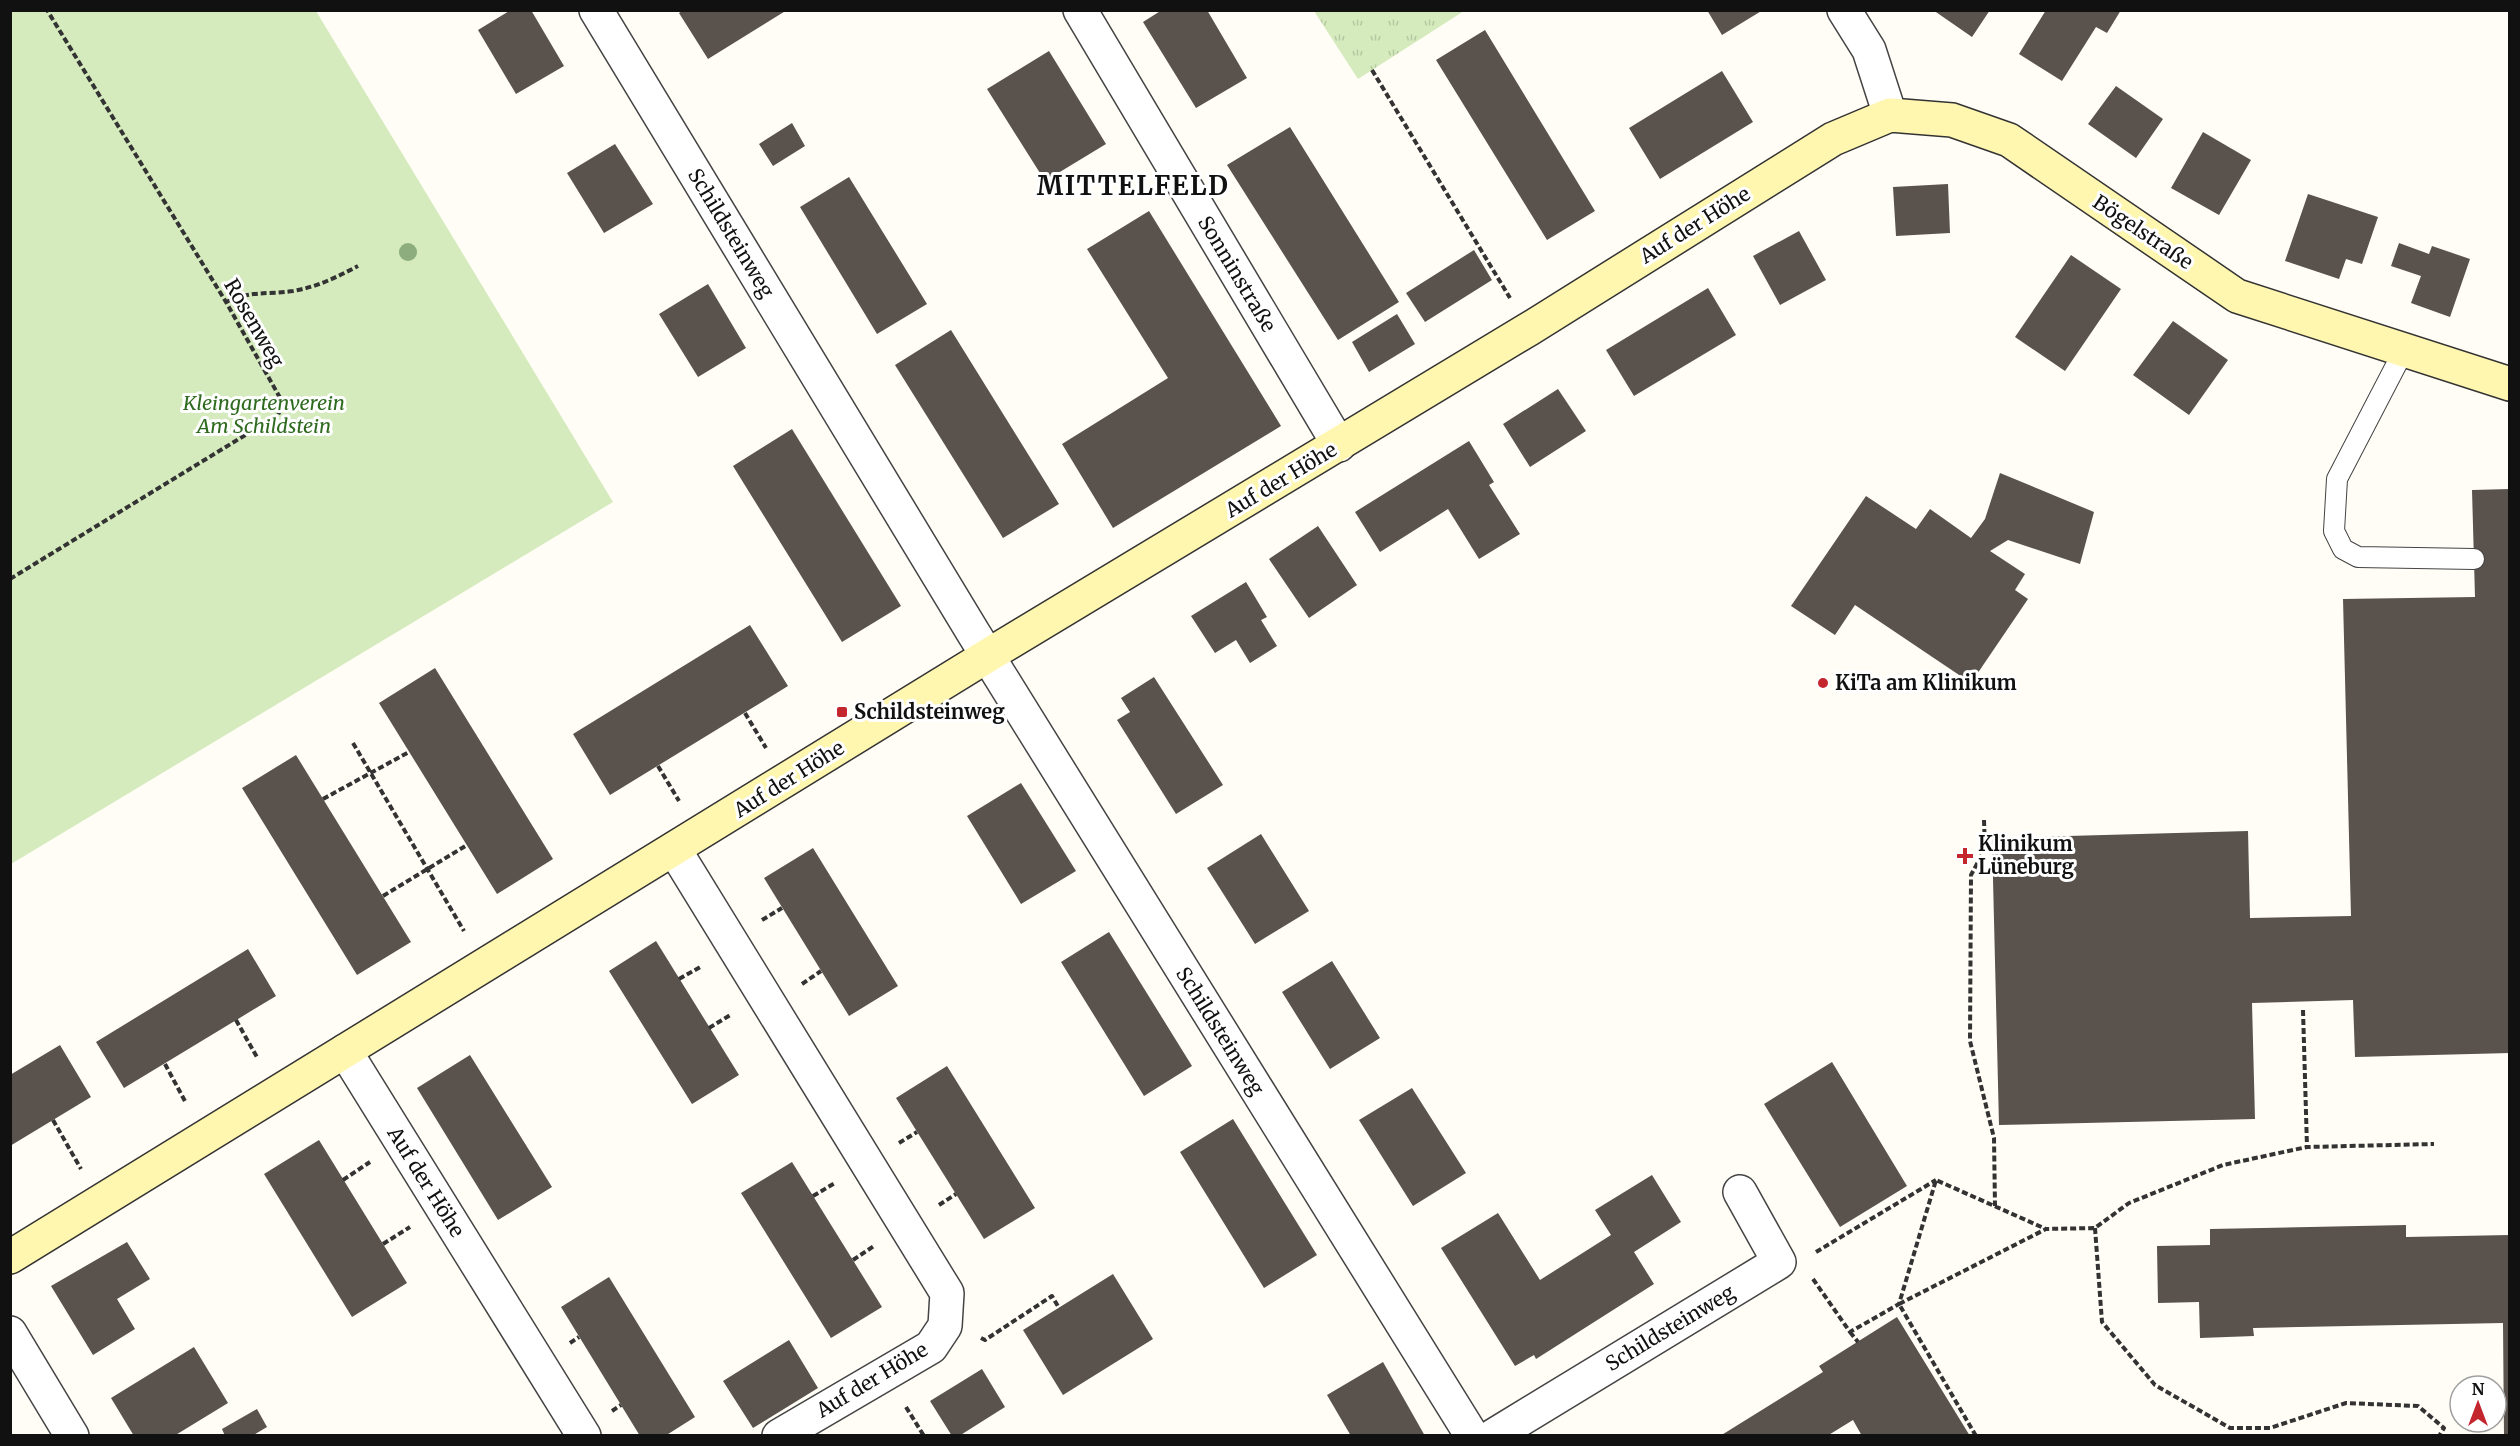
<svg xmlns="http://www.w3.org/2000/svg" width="2520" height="1446" font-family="Merriweather,serif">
<defs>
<pattern id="park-tufts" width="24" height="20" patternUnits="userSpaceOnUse" patternTransform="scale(1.5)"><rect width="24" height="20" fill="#d5ebbd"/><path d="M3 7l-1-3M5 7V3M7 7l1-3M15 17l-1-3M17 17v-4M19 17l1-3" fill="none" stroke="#b6c8a1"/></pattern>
</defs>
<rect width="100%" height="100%" fill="#fffdf5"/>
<path fill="#d5ebbd" d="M11,10L316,11L613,502L11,864Z"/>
<path fill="url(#park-tufts)" d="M1314,11H1464L1358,79Z"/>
<path fill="#5a524d" d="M511,10H531L564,66L516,94L478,30Z
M683,10H787L708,59L679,13Z
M1162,10H1207L1247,78L1196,108L1143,22Z
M1707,10H1763L1722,35Z
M1933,10H1990L1972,37Z
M2046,10H2121L2107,33L2096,27L2062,81L2019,54Z
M1485,30L1595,211L1547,240L1436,60Z
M1049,51L1106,144L1045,181L987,89Z
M1722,71L1753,122L1660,179L1629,128Z
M2116,86L2163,119L2136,158L2088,124Z
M792,123L805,146L773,166L759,144Z
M1290,127L1399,302L1338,340L1227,165Z
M2203,132L2251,160L2219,215L2171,188Z
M615,144L653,204L604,233L567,173Z
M849,177L927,304L877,334L800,207Z
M1948,184L1950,233L1896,236L1893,187Z
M2308,194L2378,217L2362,264L2346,259L2339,279L2285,261Z
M1149,211L1281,426L1113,528L1062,444L1168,378L1087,249Z
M1799,231L1826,280L1780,305L1753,256Z
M2399,243L2429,254L2432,246L2470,259L2450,317L2411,303L2421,276L2391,266Z
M1474,250L1492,280L1425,322L1406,293Z
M2071,255L2121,289L2065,371L2015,337Z
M708,284L746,348L698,377L659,314Z
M1708,288L1736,335L1634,396L1606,350Z
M1397,314L1415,344L1369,372L1352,342Z
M2173,321L2228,360L2189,415L2133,375Z
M951,330L1059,504L1003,538L895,365Z
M1558,389L1586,431L1530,467L1503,424Z
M792,429L901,606L842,642L733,466Z
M1469,441L1494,482L1489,485L1520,534L1479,559L1448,509L1380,552L1355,512Z
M2000,473L2094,512L2080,564L2008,540L1990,551L2025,574L2015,590L2028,599L1971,683L1855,605L1835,635L1791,606L1866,496L1916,529L1930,509L1971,538L1985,519Z
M2510,489V1053L2355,1057L2353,1000L2252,1003L2255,1119L1999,1125L1992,838L2248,831L2250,918L2351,916L2343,599L2475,597L2472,490Z
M1318,526L1357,585L1309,618L1269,559Z
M1246,582L1267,617L1261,620L1277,646L1250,663L1236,640L1215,653L1191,616Z
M750,625L788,686L610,795L573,734Z
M435,668L553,859L497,894L379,703Z
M1154,677L1223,785L1176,814L1117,720L1130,712L1121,698Z
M296,755L411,942L357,975L242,788Z
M1021,783L1076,871L1021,904L967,816Z
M1261,834L1309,911L1255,944L1207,868Z
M813,848L898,986L849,1016L764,878Z
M1109,932L1192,1066L1144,1096L1061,962Z
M656,941L739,1075L692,1104L609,971Z
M248,949L276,996L124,1088L96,1042Z
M1332,961L1380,1038L1330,1069L1282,992Z
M60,1045L91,1097L10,1146V1075Z
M470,1055L552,1187L498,1220L417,1088Z
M1832,1062L1907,1186L1840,1227L1764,1104Z
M947,1066L1035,1208L984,1239L896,1098Z
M1412,1088L1466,1173L1413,1206L1359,1120Z
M1233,1119L1317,1255L1264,1288L1180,1152Z
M319,1140L407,1283L352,1317L264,1174Z
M792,1162L882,1307L831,1338L741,1193Z
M1652,1175L1681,1222L1634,1252L1654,1284L1536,1359L1534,1355L1515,1366L1441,1248L1498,1213L1540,1280L1611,1235L1595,1210Z
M2406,1225V1237L2510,1235V1436H2504L2503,1323L2253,1328L2254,1336L2200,1338L2199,1302L2158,1303L2157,1246L2210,1245V1229Z
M127,1242L150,1279L117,1299L135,1329L93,1355L51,1286Z
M1113,1274L1153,1339L1063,1395L1023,1330Z
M609,1277L695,1417L665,1436H640L561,1307Z
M1897,1317L1970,1436H1862L1853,1420L1827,1436H1720L1823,1372L1819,1366Z
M789,1340L818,1388L753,1428L723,1381Z
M194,1347L228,1403L174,1436H134L111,1398Z
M1383,1362L1408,1406L1425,1436H1351L1327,1395Z
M982,1369L1005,1407L959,1436H952L930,1401Z
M257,1409L267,1427L252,1436H225L222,1429Z"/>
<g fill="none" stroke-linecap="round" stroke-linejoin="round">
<g stroke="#444" stroke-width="22">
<path id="lane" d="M2404,350L2337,479L2334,531L2343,549L2358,557L2474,559"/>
</g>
<g stroke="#444" stroke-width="36">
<path id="street" d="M596,10L974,634L1472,1436
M1080,10L1339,445
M1844,10L1869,50L1890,115
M674,849L947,1293L945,1326L931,1347L779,1436
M345,1051L584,1436
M10,1333L72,1436
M1493,1436L1779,1262L1740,1192"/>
</g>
<g stroke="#333" stroke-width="36">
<path id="secondary" d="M10,1257L987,656L1529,329L1833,139L1890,115L1952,120L2009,140L2237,296L2510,384"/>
</g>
<path stroke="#333" stroke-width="4" stroke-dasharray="6 3" stroke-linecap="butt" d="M1372,70L1510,298
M226,302C254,290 265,295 293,291C317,287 337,277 358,266
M10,579L278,415L283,403L226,302L47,10
M745,713L766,748
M353,743L464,931
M658,766L679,801
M323,799L409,752
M1984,820L1985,849L1971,875L1970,1041L1994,1138L1995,1206
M383,896L467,845
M762,920L782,908
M679,979L702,966
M802,984L821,971
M2303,1010L2307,1147
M236,1020L258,1059
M709,1028L732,1014
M165,1064L186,1103
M53,1120L81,1169
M899,1143L917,1132
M343,1180L370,1162
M813,1196L835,1183
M939,1205L956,1194
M2095,1228L2102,1322L2155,1385L2230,1428H2270L2346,1403L2418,1406L2444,1428L2439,1436
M383,1244L410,1227
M1816,1252L1936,1180
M853,1260L874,1246
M1813,1279L1850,1332L1899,1304L1936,1180L2046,1229
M1850,1332L1858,1342
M981,1338L985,1340L1052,1296L1059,1308
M570,1343L579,1337
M906,1407L924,1436
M612,1411L621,1405
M1976,1436L1899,1304L2046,1229L2095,1228L2129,1203L2223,1165L2307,1147L2434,1144"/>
<use href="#lane" stroke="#fff" stroke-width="20"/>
<use href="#street" stroke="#fff" stroke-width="33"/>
<use href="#secondary" stroke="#fff6b0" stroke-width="33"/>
</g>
<circle fill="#8dad7f" cx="408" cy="252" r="9"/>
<g fill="#c4262e" stroke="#fff" stroke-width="2">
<circle cx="1823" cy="683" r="6"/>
<rect x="836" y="706" width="12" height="12" rx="3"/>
<path d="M1962 847h6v6h6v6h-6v6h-6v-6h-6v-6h6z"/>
</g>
<g text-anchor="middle" stroke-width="6" stroke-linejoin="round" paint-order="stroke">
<g font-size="20" fill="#111" stroke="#fff">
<text transform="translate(1695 225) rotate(-32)" y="7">Auf der Höhe</text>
<text transform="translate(2143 232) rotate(34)" y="7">Bögelstraße</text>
<text transform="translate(731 233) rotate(59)" y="7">Schildsteinweg</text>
<text transform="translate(1237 274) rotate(59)" y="7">Sonninstraße</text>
<text transform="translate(254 323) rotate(60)" y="7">Rosenweg</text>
<text transform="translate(1281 480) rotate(-31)" y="7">Auf der Höhe</text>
<text transform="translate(789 779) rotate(-32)" y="7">Auf der Höhe</text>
<text transform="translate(1220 1031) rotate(58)" y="7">Schildsteinweg</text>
<text transform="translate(426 1182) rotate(58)" y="7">Auf der Höhe</text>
<text transform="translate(1670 1328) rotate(-31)" y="7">Schildsteinweg</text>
<text transform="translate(872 1380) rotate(-31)" y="7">Auf der Höhe</text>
</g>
<g font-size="20" font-style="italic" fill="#2f6b1f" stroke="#fff">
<text x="264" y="410">Kleingartenverein<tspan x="264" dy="23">Am Schildstein</tspan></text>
</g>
<g font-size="20" font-weight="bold" fill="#111" stroke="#fff" text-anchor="start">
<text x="1835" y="690">KiTa am Klinikum</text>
<text x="854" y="719">Schildsteinweg</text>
<text x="1978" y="851">Klinikum<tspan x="1978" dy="23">Lüneburg</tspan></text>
</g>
<g font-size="26" font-weight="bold" letter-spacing="1.5" fill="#111" stroke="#fff">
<text x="1133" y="195">MITTELFELD</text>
</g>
</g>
<rect width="2520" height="1446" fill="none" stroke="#111111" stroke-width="24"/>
<g transform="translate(2478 1404)"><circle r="28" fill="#ffffff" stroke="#a0a0a0" stroke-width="1.5"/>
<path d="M0-4.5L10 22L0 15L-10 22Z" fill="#c4262e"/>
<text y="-9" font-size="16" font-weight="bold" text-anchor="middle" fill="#111111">N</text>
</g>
</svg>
